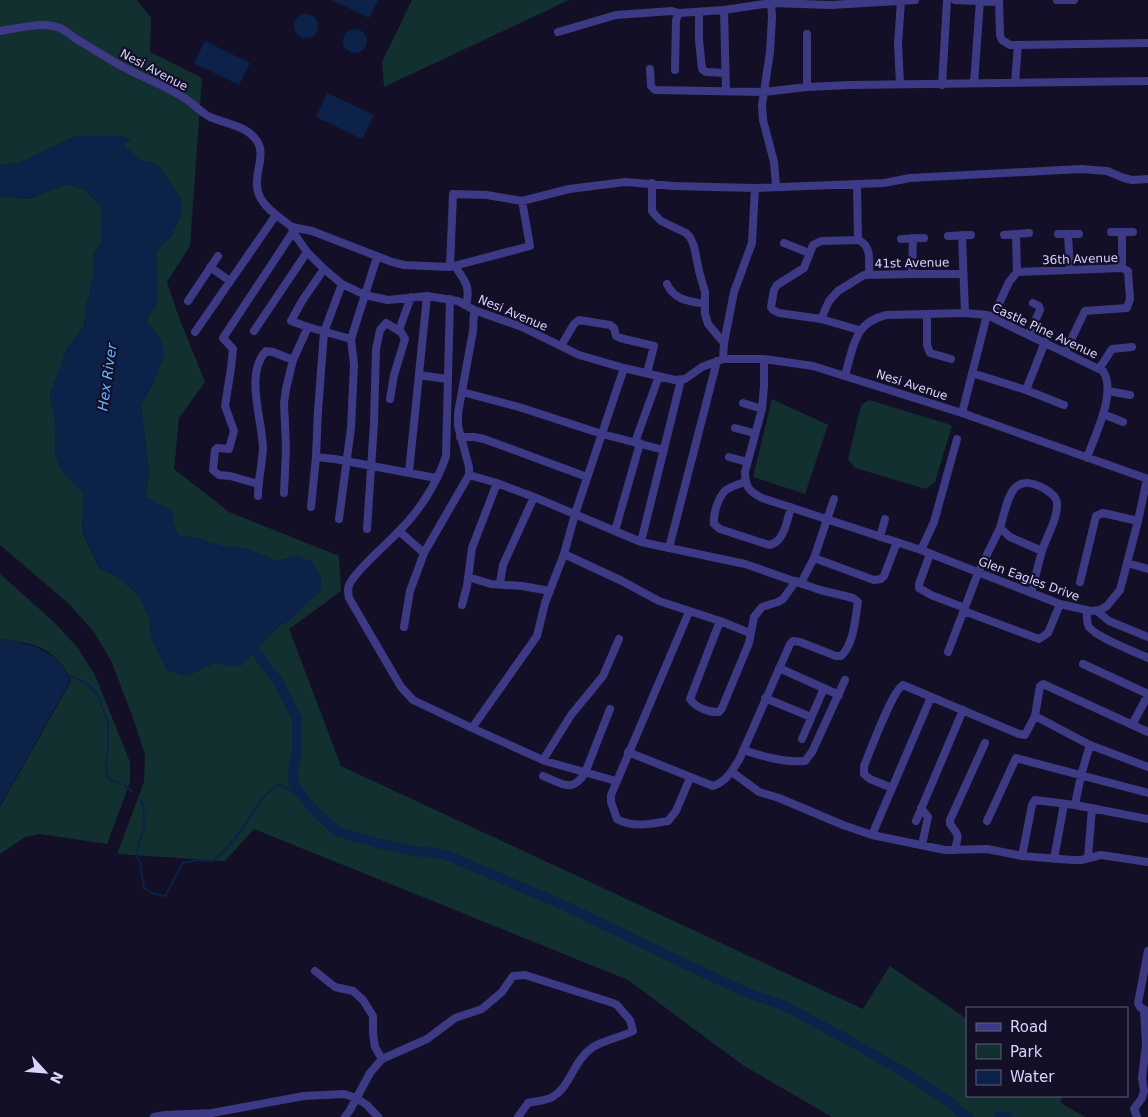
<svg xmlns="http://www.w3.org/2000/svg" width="1148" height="1117" font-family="'DejaVu Sans',sans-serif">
<rect width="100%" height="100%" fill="#130f26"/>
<path fill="#12302f" d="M0,0H137L151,18L150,52L202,78L190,246L167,282L178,315L205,382L179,418L174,469L229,512L339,556L341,591L289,629L341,766L863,1009L890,966L967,1019V1096H1062L1061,1103L1085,1117H832L744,1066L628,980L254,829L225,861L117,854L144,782L145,755L132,715L111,661L94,632L69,604L0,545V196L29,199L67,184L86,190L102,209L101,244L93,252L94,273L87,304L84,326L67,349L50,395L56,426L55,454L62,472L84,494L82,531L99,568L118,577L139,596L150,619L151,639L186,676L217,662L226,666H240L280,625L289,621L297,556L277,561L246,549L222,546L201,539L179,536L174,525L171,510L145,497L149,472L141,405L154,382L161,339L146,321L157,264L155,256L160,246L171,236L181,215V199L157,164L142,161L123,145L130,139L118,136H76L19,163L0,165Z
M412,0H569L384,87L382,62Z
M772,399L828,425L805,494L753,477Z
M869,400L948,424L952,426L935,482L926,489L855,468L848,459L861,405Z
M0,574L54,622L77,647L95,675L130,762V782L107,844L40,834L25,837L0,854V807L71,681C55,646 35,644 0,639Z"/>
<path fill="#0c2248" d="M332,0H378L369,18Z
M294 26a12 12 0 1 1 24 0a12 12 0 1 1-24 0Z
M343 41a12 12 0 1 1 24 0a12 12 0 1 1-24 0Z
M205,41L250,63L239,85L194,63Z
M327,93L374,115L362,139L316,117Z
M76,136H118L131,139L123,145L142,161L157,164L181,199V215L171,236L160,246L155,256L157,263L158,303L146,321L161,339L165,355L154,382L141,405L149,472L145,496L171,510L174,525L179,536L201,539L222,546L246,549L277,561L297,556L312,561L320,574L322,589L289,621L280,625L240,666H226L217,662L186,676L167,670L151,639L150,619L139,596L118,577L99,568L82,530L84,494L62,472L55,454L56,426L50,395L67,349L84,326L87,304L94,273L93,252L101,244L102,209L86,190L67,184L29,199L0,196V165L19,163Z
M0,639C31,645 58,648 70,681L0,806Z"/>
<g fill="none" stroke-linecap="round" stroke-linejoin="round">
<path stroke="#0c2248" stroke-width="2" d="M67,674L88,684L98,696L108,723V749L106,762L107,778L124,785L133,792
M140,800L142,802L145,823L136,855L140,862L144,888L154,894L165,896L183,863L198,860L213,861C223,852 234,841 242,829C254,813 261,795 279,785L300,794"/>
<path stroke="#0c2248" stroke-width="10" d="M245,641L254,650L278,681L297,719V753L293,769V784L311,807L336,831L377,843L415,851L444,854L561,904L700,971L748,993L785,1006L850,1041L907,1074L950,1102L960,1112L969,1117
M999,1117H1008"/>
<path stroke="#3d3a85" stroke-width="8" d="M955,0L999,2
M999,0L1000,35L1002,40L1010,45L1148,43
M1057,0H1074
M771,3L772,17L770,52L762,105L763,120L774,162L776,186
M724,10L726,91
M699,12V40L702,69L706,72L725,73
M0,31C20,28 41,21 60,28C66,31 71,35 76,39C90,47 104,56 118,64C140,77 165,85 186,99C195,105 199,111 210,117C226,124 246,125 257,141C268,157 249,179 261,199C268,211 282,219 292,227L293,232L307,252L324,269L342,284L365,295L388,300L427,296L458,301L474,310L522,327L579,355L624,368L675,380L685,379L702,367L723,359H764L813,366L962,413L1148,479
M558,32L616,15L672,11L679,13
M650,69L651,86L655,90L764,92L807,87L850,85L1148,81
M675,70L676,20L679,13L724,10L771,3L831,5L915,0
M974,83L980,1
M1015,83L1018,45
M900,84L898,44L901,1
M942,85L947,0
M807,87V34
M652,183V211L655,215L661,221L686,233L690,237L694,246L699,271L705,292V314L708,324L724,343
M857,184L858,240
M292,227L312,231L392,262L404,265L450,267L530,246L522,201
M1111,232H1133
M1122,232V268
M1016,234L1017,272
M1058,234H1079
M1068,234L1070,270
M962,235L965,313
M1004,235L1029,233
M948,236L971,235
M901,239L924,238
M784,243L809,253
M455,266C465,281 471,287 466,305
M210,267L230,281
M450,267L453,194L487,195L522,201L569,189L625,182L674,186L755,188L884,183L910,178L1081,169L1107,171L1124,178L1132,180L1148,179
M912,274L913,238
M667,284C674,300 689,301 705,304
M450,299L446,456C437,484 418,513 397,533C383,548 360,566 350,583C347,588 348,592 349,598L401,687L413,700L472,728L545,761L616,781
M188,301L218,256
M927,315V345L930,353L951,359
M993,317L1009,282L1017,272L1122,268L1128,271L1130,299L1127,308L1085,311L1065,352
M821,319L829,301L838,291L864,275L912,274H963
M308,327L291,321L302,301L324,269
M399,330L411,297
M859,330L821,319L779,313L773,310L771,307L774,290L777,285L804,268L813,245L821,241L858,240C872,245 869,262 869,275
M254,331L307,252
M195,332L276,215
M1029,334L1040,310L1039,306L1033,303
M561,346L574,324L579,320L610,325L614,328L616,336L620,338L654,346L647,373
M723,359L724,343L734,292L752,243L755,188
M764,359V386L762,409L745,472C745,487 749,491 762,498L921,550L1060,604L1091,611L1100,610L1107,606L1120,590L1138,521L1147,479
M1099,369L1112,349L1132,347
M972,373L1026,390L1064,405
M419,375L447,379
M845,375C854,347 853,323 886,315L965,313L987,315L1103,371C1117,393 1095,434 1087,458
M1026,390L1045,342
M1108,391L1130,395
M462,392L519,407L602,434L664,450
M743,403L762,409
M962,413L987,315
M1103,414L1123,422
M735,428L754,433
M460,437H474L484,439L587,477
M635,442L659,376
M316,457L335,459L436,478
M729,457L747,462
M409,472L427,296
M469,475L497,483L534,497L641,542L745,564L820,590L853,598L858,602C855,619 854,644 841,656H836L800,642L793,641L790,644L740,758C733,770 726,782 713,786L628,752
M745,482C739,484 732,486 726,490C718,497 713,514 714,524L720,529L769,545C784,543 787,520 791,507
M258,484L230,476L219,475L213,470L215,450L217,448L229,449L234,431L225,406L231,368L233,349L223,338L293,232
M284,493L286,448L284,403L286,389L293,360L308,327L351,339
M258,496C258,480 262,465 263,449C263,422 244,374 266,351L273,352L293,360
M834,499L814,558L874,580L881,579L884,576L897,542
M311,507L316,457L318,411L324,332L342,284
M339,519L351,428L354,365L351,339L377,257
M367,529L374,423L376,349L380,330L386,323L401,332L405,339L394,375L390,399
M399,531L424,553
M615,531L640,443
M880,537L885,519
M641,542L681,380
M669,548L717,361
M921,550L934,522L957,439
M564,554L622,581L659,601L720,621L750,633
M930,554L919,584V588L931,595L965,608
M1127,563L1148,569
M468,577L491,584L522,586L550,591
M1080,582L1096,516L1103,513L1138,521
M500,583L503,565L534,497
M801,583L814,558
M1031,593C1035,579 1038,565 1042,551C1046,537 1058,519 1057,503C1056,496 1051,493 1045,489C1010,469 1008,502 1000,528L1010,537L1042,551
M462,605L467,586L472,548L497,483
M964,611L1039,639L1048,633L1060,604
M1097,611L1109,621L1148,637
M689,612L611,795V802L617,819C632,828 652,824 668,821L676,811L690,778
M1087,612C1087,617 1086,622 1089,627C1097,638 1134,651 1148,658
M720,621L690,699C695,707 709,713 719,712L722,708L749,643L754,617L762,607L778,602L783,599L796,581
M404,627L410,591L424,553L469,475V467L458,426V413L473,331L474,310
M948,652L978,573L1000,528
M1083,664L1148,694
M779,668L839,695
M765,698L811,717
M1035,716L1090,745L1148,767
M1132,725L1148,695
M472,728L537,636L545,603L564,554L575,514L624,368
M802,739L824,688
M743,750C762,756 785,763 805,761L812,752L845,680
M543,760L571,715L603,676L619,639
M732,772L759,792L779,798L843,825L872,835L945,850L987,849L1022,856L1072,860H1081L1101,855L1148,862
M543,776C562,783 572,794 585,773L610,709
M892,788L870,779L864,774V766C870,752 892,691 903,685L1019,734L1025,735L1035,716L1040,686L1043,684L1148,732
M1075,805L1081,775L1090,745
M921,808L928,817L922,845
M916,821L963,710
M987,821L1016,758L1148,793
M872,835L931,697
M955,850C959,832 959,837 950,824V820L985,743
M1022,856L1032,805L1035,800L1075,805L1148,819
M1088,857L1092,808
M1054,859L1064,804
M1148,951L1138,1003L1140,1007L1148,1012
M315,971L335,987L353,991L363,1000L373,1016V1034L375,1047L382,1059
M154,1117L165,1115L212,1113L304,1096L344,1094L356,1098L367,1105L378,1117
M345,1117L350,1110L370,1073L382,1059L427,1039L455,1018L482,1009L502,992L513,976L525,975L613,1003L617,1005L630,1020L633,1031C621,1037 602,1041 593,1047C573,1061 571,1085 554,1096C547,1101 536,1101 528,1103L518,1117
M1137,1117L1134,1109L1142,1098L1144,1091L1142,1078L1146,1045L1144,1010"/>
</g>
<g text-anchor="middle" stroke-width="4.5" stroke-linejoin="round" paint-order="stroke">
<g font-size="12" fill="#d9d4ff" stroke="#130f26">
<text transform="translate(154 70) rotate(28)" y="4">Nesi Avenue</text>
<text transform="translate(1080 259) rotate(-2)" y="4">36th Avenue</text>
<text transform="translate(912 263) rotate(-1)" y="4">41st Avenue</text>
<text transform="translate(513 313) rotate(23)" y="4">Nesi Avenue</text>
<text transform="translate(1045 331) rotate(25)" y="4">Castle Pine Avenue</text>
<text transform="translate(912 385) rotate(18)" y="4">Nesi Avenue</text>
<text transform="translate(1029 579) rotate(20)" y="4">Glen Eagles Drive</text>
</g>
<g font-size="14" font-style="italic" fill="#62b6ff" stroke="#130f26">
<text transform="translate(107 377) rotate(-82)" y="5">Hex River</text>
</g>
</g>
<rect x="966" y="1007" width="162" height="90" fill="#130f26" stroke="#625e7d"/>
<rect x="976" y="1023" width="25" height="8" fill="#3d3a85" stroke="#625e7d"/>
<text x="1010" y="1032" font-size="15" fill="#d9d4ff">Road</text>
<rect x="976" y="1044" width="25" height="15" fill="#12302f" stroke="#625e7d"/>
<text x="1010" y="1057" font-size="15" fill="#d9d4ff">Park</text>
<rect x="976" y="1070" width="25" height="15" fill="#0c2248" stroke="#625e7d"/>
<text x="1010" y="1082" font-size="15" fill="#d9d4ff">Water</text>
<g transform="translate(45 1072) rotate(116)" stroke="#130f26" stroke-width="4" paint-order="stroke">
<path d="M0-4L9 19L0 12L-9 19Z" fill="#d9d4ff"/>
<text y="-8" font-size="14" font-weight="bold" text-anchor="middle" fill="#d9d4ff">N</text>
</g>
</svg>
